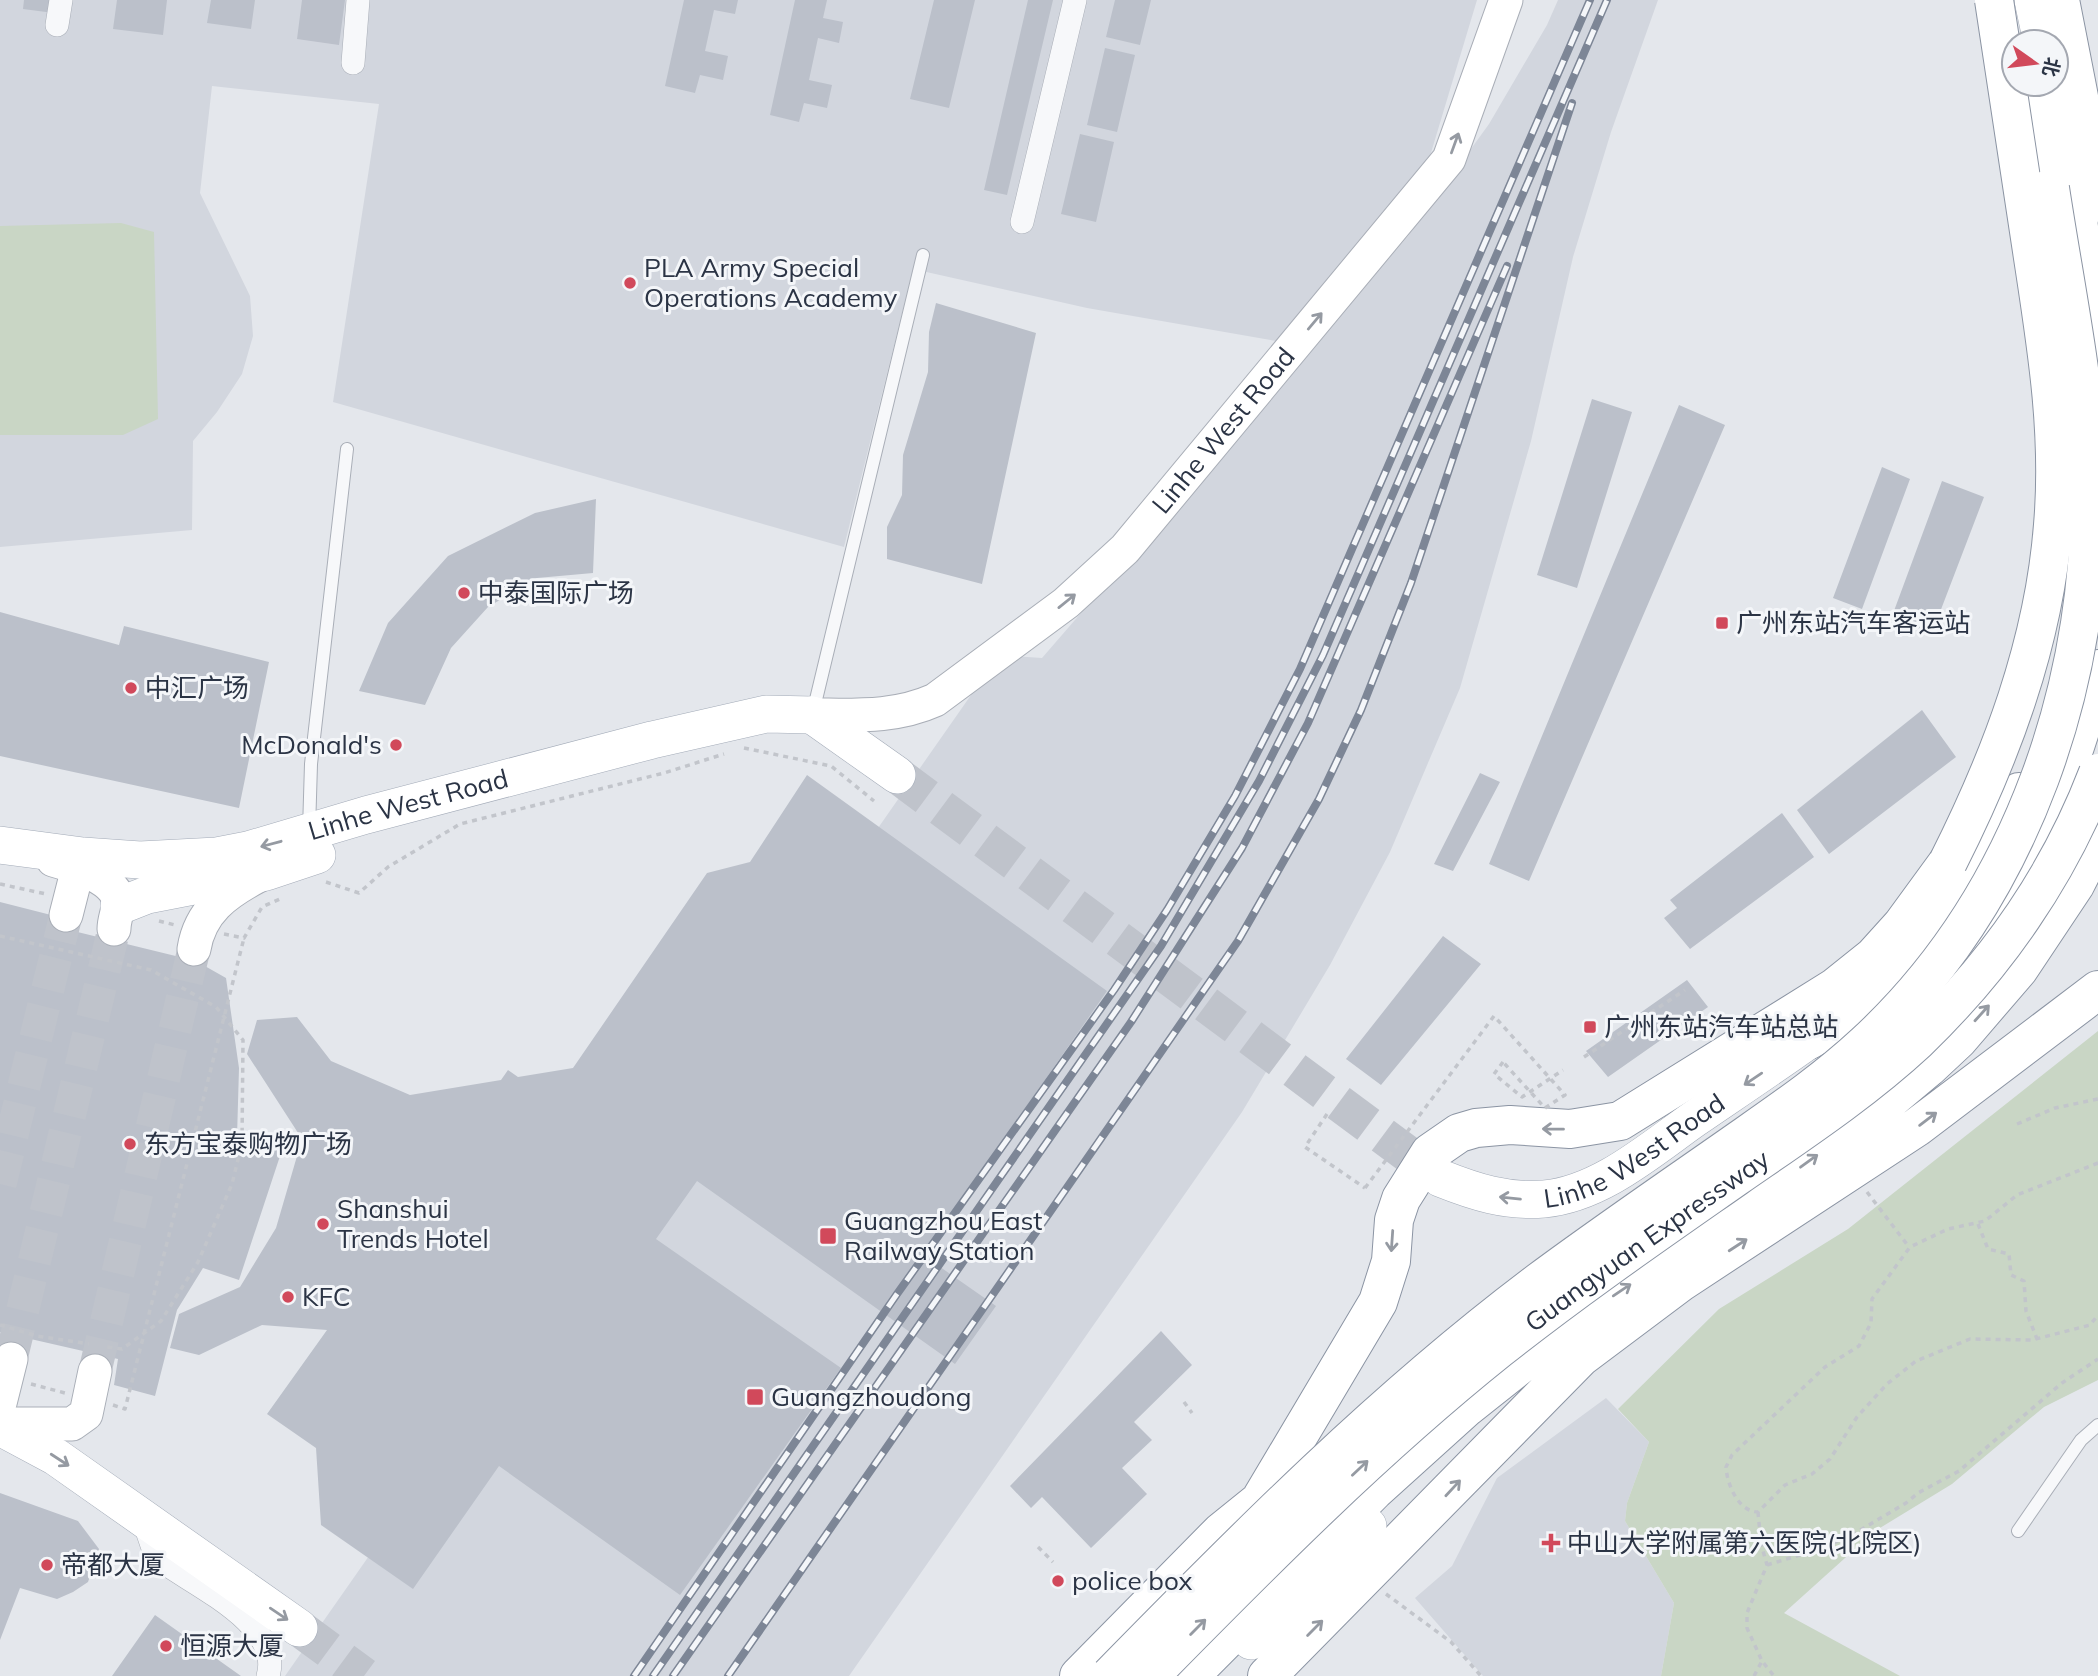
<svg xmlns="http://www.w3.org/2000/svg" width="2098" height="1676" font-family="Mulish,'Noto Sans SC',sans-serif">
<rect width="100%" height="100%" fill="#e4e7ec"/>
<path fill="#d2d6de" d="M0,0H1477L1424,176L1282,342L1087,308L913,269L844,547L333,402L379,104L212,86L200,193L250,296L253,336L242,374L217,412L193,441L192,530L0,547Z
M1558,0H1658L1611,132L1573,257L1531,441L1460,688L1390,852L1330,965L1242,1112L849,1676H285L999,655L1042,658L1408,236L1489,124L1547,25Z
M1606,1398L1649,1442L1627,1503L1625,1521L1674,1603L1661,1676H1483L1415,1598L1452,1566L1497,1478Z"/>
<path fill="#c9d6c5" d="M121,223L154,232L158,419L123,435H0V226Z
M2098,1031V1380L2044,1407L1952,1484L1875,1531L1784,1613L1900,1676H1661L1674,1603L1625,1521L1627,1503L1649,1442L1618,1409L1719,1309L1848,1229Z"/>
<path fill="#bbc0ca" d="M24,0H56L54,13L23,9Z
M117,0H167L163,35L113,29Z
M211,0H255L251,29L207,23Z
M302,0H345L339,45L297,39Z
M684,0H738L735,14L714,10L705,51L728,56L723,80L700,75L695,93L665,86Z
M795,0H827L823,18L843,22L839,43L818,38L809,80L832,85L827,108L804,103L799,122L770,115Z
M934,0H975L949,108L910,99Z
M1028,0H1053L1007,195L984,190Z
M1115,0H1151L1140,45L1106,37Z
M1105,48L1135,55L1117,132L1087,125Z
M1080,134L1114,142L1096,222L1061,214Z
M936,303L1036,333L982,584L887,559V527L902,495L903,455L928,372L929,332Z
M1592,399L1632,412L1577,588L1537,575Z
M1679,405L1725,425L1529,881L1489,864Z
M1882,467L1910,479L1862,609L1833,598Z
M1942,481L1984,497L1932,633L1891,619Z
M596,499L593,573L537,578L488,607L451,648L425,705L359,691L388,623L448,556L535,513Z
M0,612L119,645L124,626L269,662L239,808L0,756Z
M1922,710L1956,757L1829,854L1797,810Z
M1480,773L1500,782L1453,871L1434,864Z
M807,775L1107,991L923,1255L996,1306L955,1364L697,1181L656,1239L841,1368L680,1595L499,1466L413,1589L321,1525L316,1448L267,1414L327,1330L262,1325L199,1355L170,1348L179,1314L240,1287L276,1228L302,1139L247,1054L257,1020L297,1017L331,1061L410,1095L501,1080L508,1070L518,1077L573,1068L707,873L750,862Z
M1782,813L1814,857L1690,949L1664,918L1677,908L1670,900Z
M0,902L55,916L53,926L196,961L226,978L239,1068L237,1137L282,1150L239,1280L203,1268L177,1310L155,1396L114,1385L118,1359L0,1332Z
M1443,936L1481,964L1381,1085L1346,1059Z
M1687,980L1708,1007L1608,1077L1586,1051Z
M1161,1331L1192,1365L1134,1422L1152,1440L1122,1468L1147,1494L1091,1548L1042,1497L1031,1508L1010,1486Z
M0,1493L78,1521L99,1549L88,1582L73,1592L57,1599L20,1588L0,1640Z
M155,1615L241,1676H112Z"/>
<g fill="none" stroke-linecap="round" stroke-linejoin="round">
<path stroke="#bfc3cb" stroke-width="33" stroke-dasharray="33 17" stroke-linecap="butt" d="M0,1184L66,915
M11,1359L114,929
M95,1371L194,949"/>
<path stroke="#bfc3cb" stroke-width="37" stroke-dasharray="37 18" stroke-linecap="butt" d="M897,775L1440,1178
M299,1628L364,1676"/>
<g stroke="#a9aeb7" stroke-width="14">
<path id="lane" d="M813,712L923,255
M309,830L311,764L347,449
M2018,1531L2081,1440L2098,1425"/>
</g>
<g stroke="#a9aeb7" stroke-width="24">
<path id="street" d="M57,25L61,0
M353,63L358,0
M1022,222L1075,0
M143,1519L154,1551L163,1562C198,1587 283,1626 268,1676"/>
</g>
<g stroke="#a9aeb7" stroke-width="35">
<g id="secondary">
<path id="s1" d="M812,715C855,715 895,718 935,700L1066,603L1125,549L1449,159L1506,0"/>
<path d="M53,860C71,865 124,880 118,907C117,914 114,921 114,929"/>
<path d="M66,915L78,868"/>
<path d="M194,949C200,911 226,893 258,876"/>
<path d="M0,1403L11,1359"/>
<path d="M0,1424H72L86,1414L95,1371"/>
</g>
</g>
<g stroke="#a3abb8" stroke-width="38">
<g id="primary">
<path d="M2033,0L2042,42"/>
<path d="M2052,84L2081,214"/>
<path d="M812,715L897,775"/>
<path id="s2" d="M0,845L83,856L140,860L217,856L248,850L366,815L652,740L766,714L812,715"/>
<path d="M119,906L147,895L266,872L317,855"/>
<path id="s3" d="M1440,1178C1475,1192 1506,1202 1544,1199C1600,1194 1650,1150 1694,1119C1732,1093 1771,1067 1809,1040"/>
<path d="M0,1427L56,1457L299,1628"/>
<path d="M1251,1641L1368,1526"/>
</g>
</g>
<g stroke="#8b94a3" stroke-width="40">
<path id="highway" d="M2060,0L2098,194
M2028,84L2050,188
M2073,185L2098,361
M1938,994C2021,903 2067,786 2098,669
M1809,1040C1831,1028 1853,1016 1872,999C1935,942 1976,863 2019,792
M1262,1497L1378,1302L1391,1261L1394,1220L1401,1199L1430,1153L1459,1133L1476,1128L1510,1125L1570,1129L1620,1121L1834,988L1874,956L1902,925L1948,862
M1079,1676L1221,1532L1288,1478
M1190,1676L1374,1491L1467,1407L1587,1312L1867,1119L1928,1068L1958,1040L2019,969L2075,885L2098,840
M1267,1676L1581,1357L1681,1282L1917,1127L2098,990"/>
</g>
<path stroke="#c2c5cb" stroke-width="3.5" stroke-dasharray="5 5" stroke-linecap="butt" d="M744,748L831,766L874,801
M326,882L359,893L388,867L460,824L664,773L724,754
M0,884L46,894
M159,921L175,925
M224,934L244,938L262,907L280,899
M0,936L151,970L216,1007L243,1040L242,1143L232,1184L198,1262L161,1321L122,1349L107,1347
M1584,1057L1685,990
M1503,1062L1494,1074L1522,1097L1563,1070
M1327,1114L1305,1147L1365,1188
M2017,1124L2055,1108L2098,1099
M2098,1163L2017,1195L1985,1221L1948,1229L1910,1247L1872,1299L1871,1323L1859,1346L1825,1367L1732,1455L1726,1467C1727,1485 1739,1512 1758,1512L1785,1485L1812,1474L1830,1459L1857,1417L1887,1384L1916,1361L1970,1339L2032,1340L2090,1325L2098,1315
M1867,1192L1909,1247
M1978,1224L1988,1249L2009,1254L2011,1275L2024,1281L2026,1311L2037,1339
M0,1325L37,1336L89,1344
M31,1384L65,1393
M1184,1402L1192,1413
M113,1405L125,1409L244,938
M1758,1512L1761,1544L1767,1565L1747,1613V1628L1762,1661L1774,1676
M1038,1547L1053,1562
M1767,1565L1823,1548L1857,1532L1906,1503L1918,1493L1959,1471L2062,1383L2098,1359
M1386,1594L1451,1642L1481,1676
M1754,1676L1762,1661"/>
<use href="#lane" stroke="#f7f8fa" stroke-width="12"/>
<use href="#street" stroke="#f7f8fa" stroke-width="23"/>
<use href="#secondary" stroke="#fff" stroke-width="33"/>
<use href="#primary" stroke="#fff" stroke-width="37"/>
<use href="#highway" stroke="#fff" stroke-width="38"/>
<g stroke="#7d8696" stroke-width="8">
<path id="rail" d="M634,1676L897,1294L1114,990L1167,910L1235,796L1300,669L1590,0
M653,1676L1161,946L1259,781L1323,655L1607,0
M673,1676L1131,1022L1242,848L1308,723L1507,266
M728,1676L1238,941L1319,799L1361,710L1411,583L1572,103"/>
</g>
<use href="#rail" stroke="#f4f6f9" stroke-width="5" stroke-dasharray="16" stroke-linecap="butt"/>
<g stroke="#8b94a3" stroke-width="40" stroke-linecap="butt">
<g id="highway-bridge">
<path d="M1948,862C2001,757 2044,643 2053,525C2061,432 2046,343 2032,251C2020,168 2007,84 1994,0"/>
<path d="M1110,1676C1246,1537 1384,1398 1540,1281C1602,1235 1665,1192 1728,1148C1775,1115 1823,1083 1865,1044C2023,898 2098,676 2089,464C2083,371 2064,280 2050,188"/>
<path id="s4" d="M1150,1676C1262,1562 1374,1449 1499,1349C1576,1288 1656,1233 1736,1177C1798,1134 1862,1092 1917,1041C1995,966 2059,875 2098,773"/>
</g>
</g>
<path stroke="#c2c5cb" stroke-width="3.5" stroke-dasharray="5 5" stroke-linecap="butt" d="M1365,1188L1494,1016L1565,1095L1545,1108L1503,1062"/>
<use href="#highway-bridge" stroke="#fff" stroke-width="38"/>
</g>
<defs><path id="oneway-shaft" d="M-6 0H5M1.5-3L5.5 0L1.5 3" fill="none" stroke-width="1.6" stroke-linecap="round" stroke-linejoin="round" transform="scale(1.75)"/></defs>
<g stroke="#959aa2">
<use href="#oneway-shaft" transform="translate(1455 143) rotate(-70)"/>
<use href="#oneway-shaft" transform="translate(1315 321) rotate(-50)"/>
<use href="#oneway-shaft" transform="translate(1067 601) rotate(-39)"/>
<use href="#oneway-shaft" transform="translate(271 844) rotate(165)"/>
<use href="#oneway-shaft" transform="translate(1982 1013) rotate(-48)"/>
<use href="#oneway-shaft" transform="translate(1753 1079) rotate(146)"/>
<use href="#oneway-shaft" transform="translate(1928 1119) rotate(-37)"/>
<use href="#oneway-shaft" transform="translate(1553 1129) rotate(-179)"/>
<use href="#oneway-shaft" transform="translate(1809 1161) rotate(-36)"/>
<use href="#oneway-shaft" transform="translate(1510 1198) rotate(-174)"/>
<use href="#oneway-shaft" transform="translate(1392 1241) rotate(94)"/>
<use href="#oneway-shaft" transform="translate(1738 1245) rotate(-33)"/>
<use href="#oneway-shaft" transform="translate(1622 1290) rotate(-34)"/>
<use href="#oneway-shaft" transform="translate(60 1460) rotate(33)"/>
<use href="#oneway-shaft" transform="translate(1360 1468) rotate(-43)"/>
<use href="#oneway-shaft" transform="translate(1453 1488) rotate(-47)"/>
<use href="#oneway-shaft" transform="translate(279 1614) rotate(34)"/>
<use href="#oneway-shaft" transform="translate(1198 1627) rotate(-45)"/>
<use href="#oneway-shaft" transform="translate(1315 1628) rotate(-45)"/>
</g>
<g fill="#d1495b" stroke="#f4f6f9" stroke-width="2.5">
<circle cx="630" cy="283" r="7"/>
<circle cx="464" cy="593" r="7"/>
<rect x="1715" y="616" width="14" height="14" rx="3.5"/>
<circle cx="131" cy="688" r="7"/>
<circle cx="396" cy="745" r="7"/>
<rect x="1583" y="1020" width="14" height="14" rx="3.5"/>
<circle cx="130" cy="1144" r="7"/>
<circle cx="323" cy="1224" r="7"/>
<rect x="819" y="1227" width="18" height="18" rx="3.5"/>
<circle cx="288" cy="1297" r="7"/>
<rect x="746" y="1388" width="18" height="18" rx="3.5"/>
<path d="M1547.5 1532.5h7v7h7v7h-7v7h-7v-7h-7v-7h7z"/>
<circle cx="47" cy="1565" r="7"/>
<circle cx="1058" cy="1581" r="7"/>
<circle cx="166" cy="1646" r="7"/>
</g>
<g text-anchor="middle" stroke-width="6" stroke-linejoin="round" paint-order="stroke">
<g font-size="26" fill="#2b3445" stroke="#f4f6f9" text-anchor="start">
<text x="644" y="277">PLA Army Special<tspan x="644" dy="30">Operations Academy</tspan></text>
<text x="478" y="602">中泰国际广场</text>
<text x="1736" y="632">广州东站汽车客运站</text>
<text x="145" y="697">中汇广场</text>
<text x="382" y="754" text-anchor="end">McDonald's</text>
<text x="1604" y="1036">广州东站汽车站总站</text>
<text x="144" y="1153">东方宝泰购物广场</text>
<text x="337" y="1218">Shanshui<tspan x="337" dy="30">Trends Hotel</tspan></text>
<text x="844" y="1230">Guangzhou East<tspan x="844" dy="30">Railway Station</tspan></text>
<text x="302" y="1306">KFC</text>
<text x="771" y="1406">Guangzhoudong</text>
<text x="1567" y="1552">中山大学附属第六医院(北院区)</text>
<text x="61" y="1574">帝都大厦</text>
<text x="1072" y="1590">police box</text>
<text x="180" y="1655">恒源大厦</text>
</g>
<g font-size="26" fill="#2b3445" stroke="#f4f6f9">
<text dy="9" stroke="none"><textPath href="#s1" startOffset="522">Linhe West Road</textPath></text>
<text dy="9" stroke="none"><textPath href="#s2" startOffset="416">Linhe West Road</textPath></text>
<text dy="9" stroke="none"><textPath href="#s3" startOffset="210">Linhe West Road</textPath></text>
<text dy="9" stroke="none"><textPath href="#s4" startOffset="662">Guangyuan Expressway</textPath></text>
</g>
</g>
<g transform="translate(2035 63) rotate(104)"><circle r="33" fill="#f4f6f9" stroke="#a4a8b1" stroke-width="2"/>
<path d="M0-5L12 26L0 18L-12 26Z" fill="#d1495b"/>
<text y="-10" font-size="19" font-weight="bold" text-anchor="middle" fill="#2b3445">北</text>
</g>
</svg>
